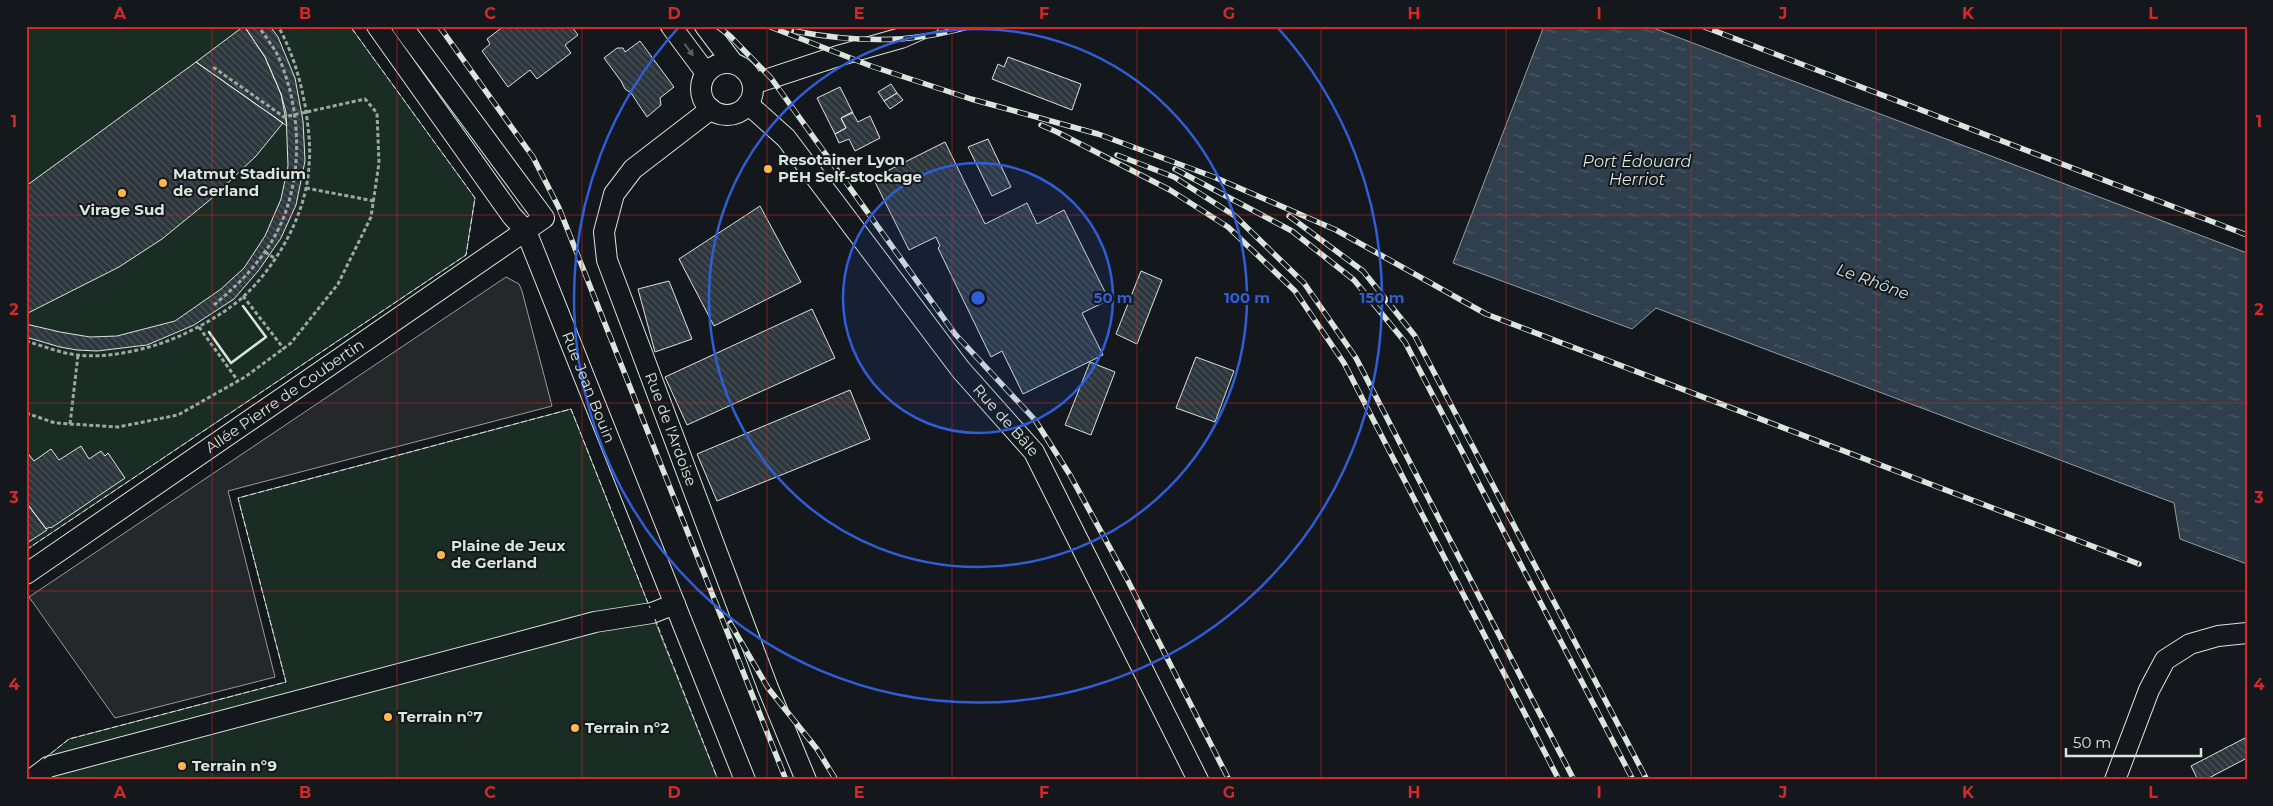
<svg xmlns="http://www.w3.org/2000/svg" width="2273" height="806" font-family="Montserrat,sans-serif">
<defs>
<pattern id="water-ripples" width="26" height="14" patternUnits="userSpaceOnUse" patternTransform="scale(1.25)"><rect width="26" height="14" fill="#2f3f4d"/><path d="M2 4q2-2 4 0t4 0M15 11q2-2 4 0t4 0" fill="none" stroke="#4c5b66"/></pattern>
<pattern id="building-back-hatch" width="6" height="6" patternUnits="userSpaceOnUse" patternTransform="scale(1.25)"><rect width="6" height="6" fill="#2c363c"/><path d="M-1 5l2 2M0 0l6 6M5-1l2 2" fill="none" stroke="#4a5358"/></pattern>
</defs>
<rect width="100%" height="100%" fill="#14181c"/>
<path fill="#1a2d24" stroke="#939e99" d="M26,26H350L475,198L466,255L26,550Z
M571,409L718,780H26V773L69,739L286,682L238,498Z"/>
<path fill="#24282b" stroke="#939e99" d="M506,277L519,284L522,291L552,406L228,491L275,677L115,718L29,597Z"/>
<path fill="url(#water-ripples)" stroke="#939e99" d="M1544,26H1648L2247,253V564L2180,539L2174,503L1656,308L1632,329L1453,263Z"/>
<path fill="url(#building-back-hatch)" stroke="#d8e6dc" d="M244,26H270L278,37L295,78L303,121L305,161L296,205L281,238L259,270L234,299L194,325L147,345L97,351L77,350L60,347L26,337V324L60,332L90,337L117,336L175,321L221,289L244,268L265,236L281,199L288,166L286,112L281,94L265,57Z
M244,26L265,57L281,94L287,126L196,62Z
M504,26H571L578,35L565,45L571,53L537,79L530,70L508,87L482,51L490,44L487,39Z
M640,41L674,87L660,98L661,105L647,117L631,93L625,89L621,81L604,58L617,48H623L625,52Z
M1008,57L1081,84L1072,110L992,79L998,64L1004,67Z
M196,62L283,123L256,156L211,199L162,239L119,267L26,314V186Z
M891,84L897,93L884,101L878,92Z
M840,87L853,113L841,118L846,128L835,134L817,98Z
M897,93L903,100L890,109L884,101Z
M852,112L858,122L870,116L880,138L855,151L849,139L839,143L835,134L846,128L841,118Z
M988,139L1011,187L992,196L968,147Z
M945,142L985,224L1027,203L1037,224L1064,210L1109,300L1082,313L1103,355L1023,394L1002,351L991,357L938,248L940,246L936,237L909,250L873,178Z
M760,206L801,282L714,326L679,259Z
M1141,271L1162,280L1137,344L1116,334Z
M669,281L692,339L655,352L638,289Z
M812,309L835,358L687,425L665,377Z
M1196,357L1234,371L1215,422L1176,408Z
M1090,362L1115,372L1091,435L1065,425Z
M850,390L870,439L717,501L697,454Z
M81,446L89,459L101,451L105,456L108,453L125,478L51,528L50,527L46,529L26,502V451L34,461L51,449L59,460Z
M26,502L47,530L27,543L26,542Z
M2245,738L2247,758L2205,780H2198L2191,766Z"/>
<g fill="none" stroke-linecap="round" stroke-linejoin="round">
<g stroke="#d8e6dc" stroke-width="22">
<g id="minor">
<path id="s1" d="M377,26L512,216L526,231L745,780"/>
<path d="M671,26L706,73"/>
<path d="M705,26L733,63"/>
<circle cx="727" cy="89" r="26"/>
<path d="M753,84L841,55L901,38L928,26"/>
<path id="s2" d="M748,104L786,138L961,370L1034,452L1198,780"/>
<path id="s3" d="M711,109L633,169L614,194L604,232L607,260L768,688L806,780"/>
<path id="s4" d="M26,574L544,218L402,26"/>
<path d="M31,780L48,767L595,622L652,613L675,604"/>
<path d="M2115,780L2149,690L2165,660L2190,644L2218,636L2247,633"/>
</g>
</g>
<path stroke="#9da8a2" stroke-width="3" stroke-dasharray="4 2.5" stroke-linecap="butt" d="M306,188L374,201
M265,252L274,258
M243,296L284,349
M214,305C233,289 250,273 264,253C304,199 305,118 279,58C274,47 265,36 258,26
M199,327L238,381
M26,341C43,346 60,353 77,355C110,359 155,348 184,334C205,324 224,313 242,298C277,266 307,213 309,165C311,145 308,125 305,105C300,78 292,51 278,26
M26,413L55,423L118,427L178,415L245,377L291,343L338,284L371,217L379,163L377,113L365,99L284,117L213,67
M70,424L78,355"/>
<use href="#minor" stroke="#14181c" stroke-width="20"/>
<g stroke="#d8e6dc" stroke-width="5.5">
<path id="rail" d="M439,26L533,157L559,208L786,780
M717,26L730,36L771,78L955,334L1035,420L1070,475L1127,579L1229,780
M768,26L871,66L971,99L1098,134L1214,177L1336,230L1486,314L2139,564
M1702,26L2247,235
M794,31C837,39 883,43 925,36C941,34 956,30 971,26
M1041,125L1057,132L1170,190L1228,227L1295,291L1344,363L1559,780
M1117,155L1174,177L1235,216L1304,283L1356,358L1574,780
M1175,169L1292,231L1354,280L1405,342L1633,780
M1289,216L1363,271L1415,336L1647,780
M730,623L768,688L817,749L836,780"/>
</g>
<use href="#rail" stroke="#14181c" stroke-width="4" stroke-dasharray="11" stroke-linecap="butt"/>
<path stroke="#d8e6dc" stroke-width="1" stroke-dasharray="6 2.5" stroke-linecap="butt" d="M26,550L466,255L475,198L350,26
M655,619L718,780
M44,759L69,739L286,682L238,498L571,409L650,608"/>
<path stroke="#d8e6dc" stroke-width="2.5" d="M209,332L231,363L266,337L243,306"/>
</g>
<defs><path id="oneway-solid" d="M-6-.8H1V-3.2L6.5 0L1 3.2V.8H-6Z" transform="scale(1.25)"/></defs>
<use fill="#59605f" href="#oneway-solid" transform="translate(689 50) rotate(54)"/>
<path fill="none" stroke="#d62828" stroke-width="1" stroke-opacity="0.55" d="M212,26V780M397,26V780M582,26V780M767,26V780M952,26V780M1137,26V780M1321,26V780M1506,26V780M1691,26V780M1876,26V780M2061,26V780M26,215H2247M26,403H2247M26,591H2247"/>
<circle cx="978" cy="298" r="135" fill="#305dd8" fill-opacity=".12"/>
<g fill="none" stroke="#305dd8" stroke-width="2.5">
<circle cx="978" cy="298" r="135"/>
<circle cx="978" cy="298" r="269"/>
<path d="M1278 28A404 404 0 1 1 678 28"/>
</g>
<g fill="#ffb74d" stroke="#14181c" stroke-width="2">
<circle cx="768" cy="169" r="5"/>
<circle cx="163" cy="183" r="5"/>
<circle cx="122" cy="193" r="5"/>
<circle cx="441" cy="555" r="5"/>
<circle cx="388" cy="717" r="5"/>
<circle cx="575" cy="728" r="5"/>
<circle cx="182" cy="766" r="5"/>
</g>
<g text-anchor="middle" stroke-width="4" stroke-linejoin="round" paint-order="stroke">
<g font-size="15" font-weight="bold" fill="#d8e6dc" stroke="#14181c" text-anchor="start">
<text x="778" y="165">Resotainer Lyon<tspan x="778" dy="17">PEH Self-stockage</tspan></text>
<text x="173" y="179">Matmut Stadium<tspan x="173" dy="17">de Gerland</tspan></text>
<text x="122" y="215" text-anchor="middle">Virage Sud</text>
<text x="451" y="551">Plaine de Jeux<tspan x="451" dy="17">de Gerland</tspan></text>
<text x="398" y="722">Terrain n°7</text>
<text x="585" y="733">Terrain n°2</text>
<text x="192" y="771">Terrain n°9</text>
</g>
<g font-size="15" fill="#d8e6dc" stroke="#14181c">
<text dy="5" stroke="none"><textPath href="#s1" startOffset="422">Rue Jean Bouin</textPath></text>
<text dy="5" stroke="none"><textPath href="#s4" startOffset="314">Allée Pierre de Coubertin</textPath></text>
<text dy="5" stroke="none"><textPath href="#s2" startOffset="409">Rue de Bâle</textPath></text>
<text dy="5" stroke="none"><textPath href="#s3" startOffset="378">Rue de l'Ardoise</textPath></text>
</g>
<g font-size="16" font-style="italic" fill="#d8e6dc" stroke="#14181c">
<text x="1637" y="167">Port Édouard<tspan x="1637" dy="18">Herriot</tspan></text>
<text transform="translate(1873 281) rotate(20)" y="6">Le Rhône</text>
</g>
</g>
<circle cx="978" cy="298" r="8" fill="#305dd8" stroke="#14181c" stroke-width="2.5"/>
<g font-size="15" text-anchor="middle" font-weight="bold" fill="#305dd8" stroke="#14181c" stroke-width="4" stroke-linejoin="round" paint-order="stroke">
<text x="1113" y="303">50 m</text>
<text x="1247" y="303">100 m</text>
<text x="1382" y="303">150 m</text>
</g>
<rect width="2273" height="806" fill="none" stroke="#14181c" stroke-width="55"/>
<path d="M2066 748v8h135v-8" fill="none" stroke="#d8e6dc" stroke-width="2.5"/>
<text x="2073" y="748" font-size="15" fill="#d8e6dc" stroke="#14181c" stroke-width="4" paint-order="stroke">50 m</text>
<rect x="28" y="28" width="2218" height="750" fill="none" stroke="#d62828" stroke-width="2"/>
<g font-size="16" text-anchor="middle" font-weight="bold" fill="#d62828">
<text x="120" y="19">A</text>
<text x="305" y="19">B</text>
<text x="490" y="19">C</text>
<text x="674" y="19">D</text>
<text x="859" y="19">E</text>
<text x="1044" y="19">F</text>
<text x="1229" y="19">G</text>
<text x="1414" y="19">H</text>
<text x="1599" y="19">I</text>
<text x="1783" y="19">J</text>
<text x="1968" y="19">K</text>
<text x="2153" y="19">L</text>
<text x="14" y="127">1</text>
<text x="2259" y="127">1</text>
<text x="14" y="315">2</text>
<text x="2259" y="315">2</text>
<text x="14" y="503">3</text>
<text x="2259" y="503">3</text>
<text x="14" y="690">4</text>
<text x="2259" y="690">4</text>
<text x="120" y="798">A</text>
<text x="305" y="798">B</text>
<text x="490" y="798">C</text>
<text x="674" y="798">D</text>
<text x="859" y="798">E</text>
<text x="1044" y="798">F</text>
<text x="1229" y="798">G</text>
<text x="1414" y="798">H</text>
<text x="1599" y="798">I</text>
<text x="1783" y="798">J</text>
<text x="1968" y="798">K</text>
<text x="2153" y="798">L</text>
</g>
</svg>
